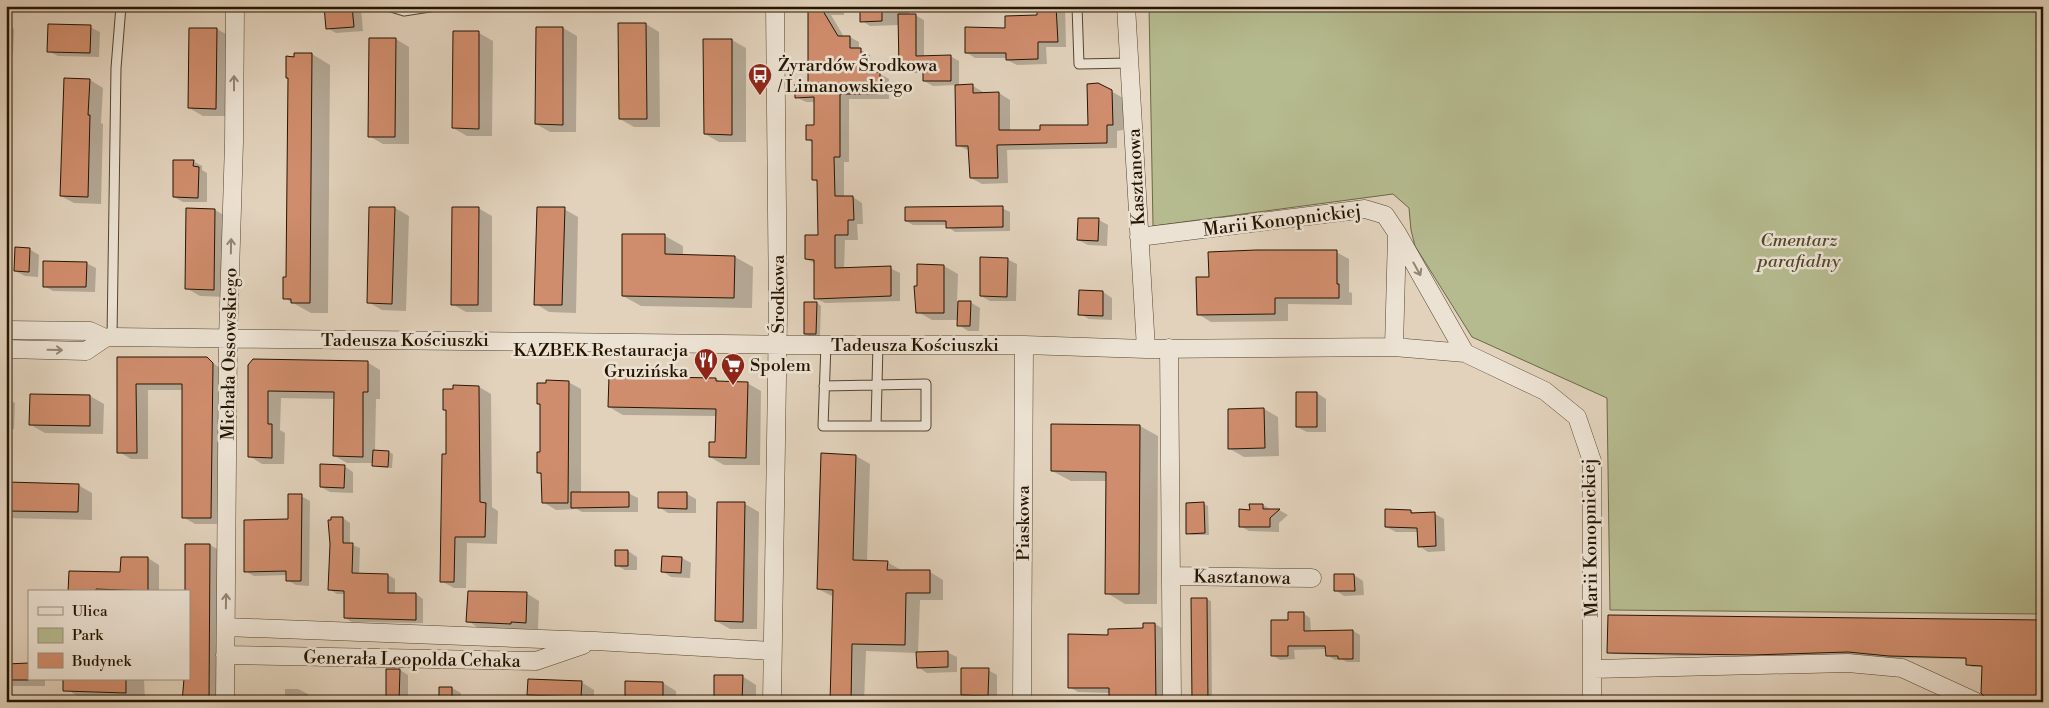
<svg xmlns="http://www.w3.org/2000/svg" width="2049" height="708" font-family="'Libre Bodoni',serif">
<rect width="100%" height="100%" fill="#e2d2bc"/>
<filter id="stains"><feTurbulence type="fractalNoise" baseFrequency=".004" numOctaves="4"/><feColorMatrix values="0 0 0 0 .2 0 0 0 0 .09 0 0 0 0 .02 0 0 0 .5 -.17"/></filter>
<radialGradient id="worn" r=".72"><stop offset=".6" stop-color="#630" stop-opacity="0"/><stop offset="1" stop-color="#630" stop-opacity=".3"/></radialGradient>
<path fill="#b5bb8f" stroke="#6d6848" d="M2040,6L2043,33V614L1610,610L1607,398L1472,337L1415,246L1411,230L1409,208L1393,194L1153,226L1149,6Z"/>
<path fill="#0003" d="M325,6H356L361,9L363,31L336,33L327,28Z
M807,6H844V15H831L844,37H850L859,42V49L870,55L871,74H880L889,79V99H849V162H844V197H853L862,203L863,224H857L858,240H845L844,269L890,268L900,273V301L825,303L815,298L816,264L806,259L819,237L818,182L813,180V143L807,139L815,127V102H806L796,97L809,86V7Z
M861,6H908L909,15H915L924,20V57L950,56L959,61V86H973L983,92V94L999,93L1010,100V131L1041,132L1089,126L1111,91L1123,98V130L1117,131V148L1007,150L1008,183L982,184L971,178L970,151L957,145V85L933,86L924,81V73H908L900,68V25L870,26L862,21Z
M1038,6H1065L1066,47H1046L1047,64L1017,65L1007,60V58H975L966,52L1006,29L1039,16Z
M1139,6H1171V11H1148Z
M646,24L659,32L660,127H634L620,119Z
M6,25L14,29L13,53H6Z
M90,27L100,32L99,57L58,56L48,51Z
M563,28L577,36L576,132H550L536,124Z
M190,29H217L231,37L230,116H203L189,108Z
M454,32L479,33L493,41L492,136H467L453,128Z
M396,39L409,47V144H383L369,136Z
M732,40L746,48V142H719L705,134Z
M312,54L330,65L328,313H311L284,298L287,278L295,58Z
M90,80L103,88L101,123L103,124L101,204L74,203L61,196Z
M193,161L202,166V170L207,173V202H183L174,197Z
M395,208L409,216L406,311L382,310L368,302Z
M478,208L492,216V312H466L452,304Z
M1002,208L1010,212V231L955,232L948,227V225H913L906,221Z
M564,209L578,217L576,313L549,312L536,304Z
M215,210L229,218L227,297L200,296L186,288Z
M1099,220L1108,225L1107,246L1088,245L1078,240Z
M665,236L683,246V256L735,257L753,267L752,308L641,306L623,296Z
M29,249L39,255L38,277L25,276L15,271Z
M1336,252L1349,259V292L1352,293V305L1288,304V321L1211,322L1198,314L1210,278Z
M1007,259L1017,264L1016,301H990L981,296Z
M86,263L96,268L95,292L53,291L44,286Z
M6,265L8,266V290H6Z
M944,266L958,274L957,302H970L980,308L979,331H968L959,325V320H932L918,312Z
M1103,292L1112,298V320L1089,319L1080,314Z
M817,303L821,306L820,336H809L805,334Z
M118,358H206L224,371L222,524H195L183,517L184,390H148V459H131L119,452Z
M367,362L380,370V399H376L375,451L388,452L393,454L392,468L378,467L374,463H347L335,456V399L281,398L280,430L285,433L284,464H262L249,456L250,365Z
M716,379L721,382L747,383L761,391L760,465H724L710,457L716,443L717,416L623,415L609,407Z
M568,382L581,389V493H628L638,498V512H582L577,509L556,510L543,502L542,475L538,472L541,453V406L538,403Z
M479,387L491,394L492,507L498,511L497,544L467,543L466,588H454L441,581L448,455V412L444,410Z
M1317,393L1326,399V432H1307L1297,427Z
M31,395L90,396L104,404L103,434L45,433L31,425Z
M6,398L15,403L14,429H6Z
M1264,409L1278,417L1279,456L1244,457L1230,449Z
M1053,425L1140,426L1158,436L1157,604H1125L1107,593V481H1071L1052,471Z
M856,456L870,464L867,562H887L901,570L930,572L943,580V600H920L918,653L947,652L957,657V672L927,673L918,667L917,653L866,651L864,702H831L834,597L818,589Z
M344,466L353,472V493L330,492L321,487Z
M6,483L78,485L92,493V520L6,518Z
M659,493L687,494L696,499V513H668L659,507Z
M301,496L310,501L309,586L296,585L287,580V575L254,576L245,571L289,520Z
M745,504L759,512L757,629H730L716,621Z
M1204,504L1208,506L1209,535H1192L1187,533Z
M1263,505L1272,510H1279L1288,515L1279,523V532L1249,531L1240,526L1251,511Z
M1411,511L1416,514H1435L1444,519L1445,551L1428,552L1419,546V532H1396L1386,527Z
M343,518L350,523V544L360,548L359,575H388L395,579V594H416L423,599V623L352,622L345,618V594H337L329,589Z
M187,545H210L219,550L217,702H183V679H189Z
M616,551H628L637,557V570H625L616,565Z
M148,558L159,565V592H69L121,573Z
M682,558L691,563L690,578L671,577L662,571Z
M6,571L7,665L29,679H45V686H6Z
M1354,575L1363,581L1364,595L1344,596L1335,590Z
M526,593L539,601L538,629H523V631L480,629L468,621Z
M1206,599L1211,601L1212,702H1193Z
M1303,613L1310,618L1311,632L1353,631L1360,635V662H1347L1341,659L1335,660L1327,655L1326,649L1294,650L1295,659L1280,660L1272,655L1290,621Z
M2043,621L2021,699H1991L1986,696L1983,667H1972L1967,664V659L1895,658L1853,654L1682,656L1613,654L1609,652Z
M1144,624H1155L1164,629L1165,702H1111L1110,693L1078,692L1069,687L1110,636L1144,630Z
M400,670L408,675V702H387Z
M988,670L997,675V700H971L962,695Z
M742,676L756,685V702H715Z
M68,679H166L144,680L145,702H119V698L79,697L68,690Z
M581,682L594,690V702L541,701L528,694Z
M663,683L676,691V702H636L626,696Z
M441,688H452L461,693V702H441Z
M285,689H298L308,694L307,702H285Z
M329,698L342,699L347,702H329Z"/>
<path fill="#d08d6d" stroke="#251500" d="M324,6H352L354,27L326,29Z
M808,6H820L838,36H850V48H861V72H880V94H840V157H834L835,196H853L854,220H848V235H835V268L891,266V296L814,299V260L805,259V235H818L817,180H812V140H806V125H814V97L795,98V84L808,85Z
M860,6H882V21L860,22Z
M1037,6H1056L1058,42H1038V59L1006,60V53H965V27L1005,28V16L1037,15Z
M898,14H916V56L951,55V81H923V69H899Z
M618,23H646L647,119H619Z
M48,24L91,25L90,53L47,52Z
M536,27H563V125L535,124Z
M189,28H217L216,109L188,108Z
M453,31H479V129L452,128Z
M369,38H396L395,137H368Z
M703,39H732V135L704,134Z
M294,53H312L310,303H291V299H283V277H286L288,78H286V56L294,57Z
M64,78L90,79L88,115H90L88,197L60,196Z
M1098,83L1112,90L1113,125H1107V143L997,145L998,178H970L968,146H956L955,85L973,84V93L999,92V130H1040V125H1088L1087,84Z
M173,160H194L193,166L199,167L198,198L173,197Z
M1003,206V227L946,228V221H905V207Z
M369,207H395L392,304L367,303Z
M452,207H479L478,305H451Z
M537,207H565L562,305H534Z
M186,208L215,209L214,290L185,289Z
M1078,218H1099L1098,241L1077,240Z
M622,234H665V254L735,256L734,298L622,296Z
M15,247L30,248L29,272L14,271Z
M1256,250H1337V284H1339V298H1275V314L1197,315L1196,277H1209L1208,252Z
M980,257L1008,258L1007,297L980,296Z
M43,261L87,262L86,287H43Z
M917,264L944,265V313H916L914,286H917Z
M1079,290L1103,291V316L1078,315Z
M958,301H971L970,326H957Z
M804,302H817L816,334H804Z
M117,357H207L213,363L211,518H182V384H136L137,453H117Z
M253,359L368,361V392H363V457L333,456L334,392L268,391V424H272V458L248,457V365Z
M609,376L716,378V381L748,382L746,458L709,457V442H715L716,409L608,407Z
M546,380L569,381L568,503H542L541,473H537V452H540V404H537V383H546Z
M453,385L479,386L480,502L486,503L485,537H455L454,582H440L442,454H446V410H443V389H453Z
M1296,392H1317V427H1296Z
M30,394L90,395V426L29,425Z
M1264,408L1265,448L1228,449V409Z
M1051,424L1140,425L1139,594H1105L1106,472L1051,471Z
M373,450L389,451L388,467L372,466Z
M821,453L856,455L853,560L888,561L887,570H930V593H906L905,645L852,644L851,702H830L833,590L817,589Z
M320,464L345,465L344,488L320,487Z
M6,482L79,484L78,512L6,511Z
M571,492H629V507L571,508Z
M658,492H687V509L658,508Z
M288,494H302L301,581H286V571L244,572V520L288,519Z
M717,502H745L743,622L715,621Z
M1204,502L1205,533L1186,534V503Z
M1249,504H1263V509H1280L1270,518V527H1239V509L1250,510Z
M1385,509L1411,510V513L1435,512L1436,546L1418,547L1417,528L1385,527Z
M331,517H343V543H353L352,573L388,574V593H416V620L344,618V591L328,590L330,544L328,520H331Z
M185,544H210L209,702H182L184,679H189V592H185Z
M615,550H628V566H615Z
M662,556L682,557L681,573L661,572Z
M121,557H148V591L96,589V592H68L69,571L120,572Z
M1334,574H1354L1355,591H1334Z
M468,591L527,592L526,623L511,622V624L466,622Z
M1191,598H1207L1208,702H1192Z
M1288,612H1304V631L1353,630V659H1338V656H1326L1325,646H1288V656H1271V620H1288Z
M1608,615L2043,620V702H2020V698L1985,697L1981,693L1982,666L1966,665V658L1889,656L1848,652L1752,655L1607,653Z
M1143,623H1155L1156,702H1109V688H1068V634L1108,635V629L1143,628Z
M948,651V667L917,668L916,652Z
M29,663V680H6V664Z
M961,668H989L988,696L961,695Z
M386,669H400L399,702H386Z
M714,675H743L742,702H714Z
M63,679H126V693L63,691Z
M528,679L582,681L581,697L527,695Z
M625,681L663,682V698L625,697Z
M439,687H452V702H439Z"/>
<g fill="none" stroke-linecap="round" stroke-linejoin="round">
<g stroke="#54442f" stroke-width="11">
<path id="lane" d="M388,6L404,11L436,6
M1077,6L1079,64L1129,63
M112,337L116,68L121,6
M824,386L926,384V426H823L826,344
M876,426L878,344"/>
</g>
<g stroke="#54442f" stroke-width="19">
<path id="street" d="M1126,6L1146,349
M1139,237L1365,209L1385,215L1397,233L1465,353
M6,330L90,331L105,338
M1394,347L1397,235
M1169,348L1172,700
M6,349L86,351L105,338L112,337L805,345H1024L1146,349L1394,347L1465,353L1545,391L1577,417L1592,461V702
M1171,576L1312,578
M226,627L595,641L772,651
M225,655L536,661L583,645
M1593,669L1848,663L1902,668L1976,702
M225,702L228,339L234,142L235,6
M772,702L778,312L775,6
M1022,702L1024,345"/>
</g>
<use href="#lane" stroke="#ece2d3" stroke-width="9"/>
<use href="#street" stroke="#ece2d3" stroke-width="18"/>
</g>
<defs><path id="oneway-shaft" d="M-6 0H5M1.5-3L5.5 0L1.5 3" fill="none" stroke-width="1.6" stroke-linecap="round" stroke-linejoin="round" transform="scale(1.25)"/></defs>
<g stroke="#928674">
<use href="#oneway-shaft" transform="translate(234 83) rotate(-90)"/>
<use href="#oneway-shaft" transform="translate(231 246) rotate(-89)"/>
<use href="#oneway-shaft" transform="translate(1417 269) rotate(61)"/>
<use href="#oneway-shaft" transform="translate(55 350) rotate(1)"/>
<use href="#oneway-shaft" transform="translate(226 601) rotate(-89)"/>
</g>
<defs>
<g id="bus-pin" transform="scale(1.25)"><path d="M0 17L-7.5 6A9.5 9.5 0 1 1 7.5 6Z" fill="#8f2418" stroke="#ece2d3"/><path d="M-5-6H5V4H4V6H2V4H-2V6H-4V4H-5ZM-3.5-4V0h7V-4ZM-3.5 1.2v1.5H-2V1.2ZM2 1.2v1.5H3.5V1.2Z" fill="#fff"/></g>
<g id="restaurant-pin" transform="scale(1.25)"><path d="M0 17L-7.5 6A9.5 9.5 0 1 1 7.5 6Z" fill="#8f2418" stroke="#ece2d3"/><path d="M-5-6h1v4h1v-4h1v4h1v-4h1v5L-1.5 .5V6h-2V.5L-5-1ZM5-6V6H3V1.5H1.5Q1.5-4 5-6Z" fill="#fff"/></g>
<g id="supermarket-pin" transform="scale(1.25)"><path d="M0 17L-7.5 6A9.5 9.5 0 1 1 7.5 6Z" fill="#8f2418" stroke="#ece2d3"/><path d="M-6-5.5h2.5l.6 2H6L4.5 2H-2.5L-4.4-4H-6ZM-1.5 3.2a1.3 1.3 0 1 0 .1 0ZM3 3.2a1.3 1.3 0 1 0 .1 0Z" fill="#fff"/></g>
</defs>
<g fill-rule="evenodd">
<use href="#bus-pin" x="760" y="75"/>
<use href="#restaurant-pin" x="706" y="360"/>
<use href="#supermarket-pin" x="733" y="365"/>
</g>
<g text-anchor="middle" stroke-width="5" stroke-linejoin="round" paint-order="stroke">
<g font-size="18" fill="#251500" stroke="#ece2d3" text-anchor="start">
<text x="778" y="71">Żyrardów Środkowa<tspan x="778" dy="21">/ Limanowskiego</tspan></text>
<text x="688" y="356" text-anchor="end">KAZBEK Restauracja<tspan x="688" dy="21">Gruzińska</tspan></text>
<text x="750" y="371">Spolem</text>
</g>
<g font-size="18" fill="#251500" stroke="#ece2d3">
<text transform="translate(1136 177) rotate(-93)" y="6">Kasztanowa</text>
<text transform="translate(1282 220) rotate(-7)" y="6">Marii Konopnickiej</text>
<text transform="translate(778 294) rotate(-90)" y="6">Środkowa</text>
<text x="405" y="346">Tadeusza Kościuszki</text>
<text x="915" y="351">Tadeusza Kościuszki</text>
<text transform="translate(229 354) rotate(-89)" y="6">Michała Ossowskiego</text>
<text transform="translate(1023 523) rotate(-90)" y="6">Piaskowa</text>
<text transform="translate(1590 538) rotate(-91)" y="6">Marii Konopnickiej</text>
<text transform="translate(1242 577) rotate(1)" y="6">Kasztanowa</text>
<text transform="translate(412 659) rotate(1)" y="6">Generała Leopolda Cehaka</text>
</g>
<g font-size="18" font-style="italic" fill="#50472b" stroke="#ece2d3">
<text x="1799" y="246">Cmentarz<tspan x="1799" dy="21">parafialny</tspan></text>
</g>
</g>
<rect width="2049" height="708" fill="none" stroke="#e2d2bc" stroke-width="25"/>
<rect x="8" y="8" width="2034" height="693" fill="none" stroke="#251500" stroke-width="2.5"/>
<rect x="12" y="12" width="2024" height="683" fill="none" stroke="#251500"/>
<rect x="28" y="590" width="162" height="90" fill="#ece2d3" stroke="#9c907f"/>
<rect x="38" y="607" width="25" height="8" fill="#ece2d3" stroke="#9c907f"/>
<text x="72" y="616" font-size="15" fill="#251500">Ulica</text>
<rect x="38" y="628" width="25" height="15" fill="#b5bb8f" stroke="#9c907f"/>
<text x="72" y="640" font-size="15" fill="#251500">Park</text>
<rect x="38" y="653" width="25" height="15" fill="#d08d6d" stroke="#9c907f"/>
<text x="72" y="666" font-size="15" fill="#251500">Budynek</text>
<rect width="100%" height="100%" filter="url(#stains)"/>
<rect width="100%" height="100%" fill="url(#worn)"/>
</svg>
